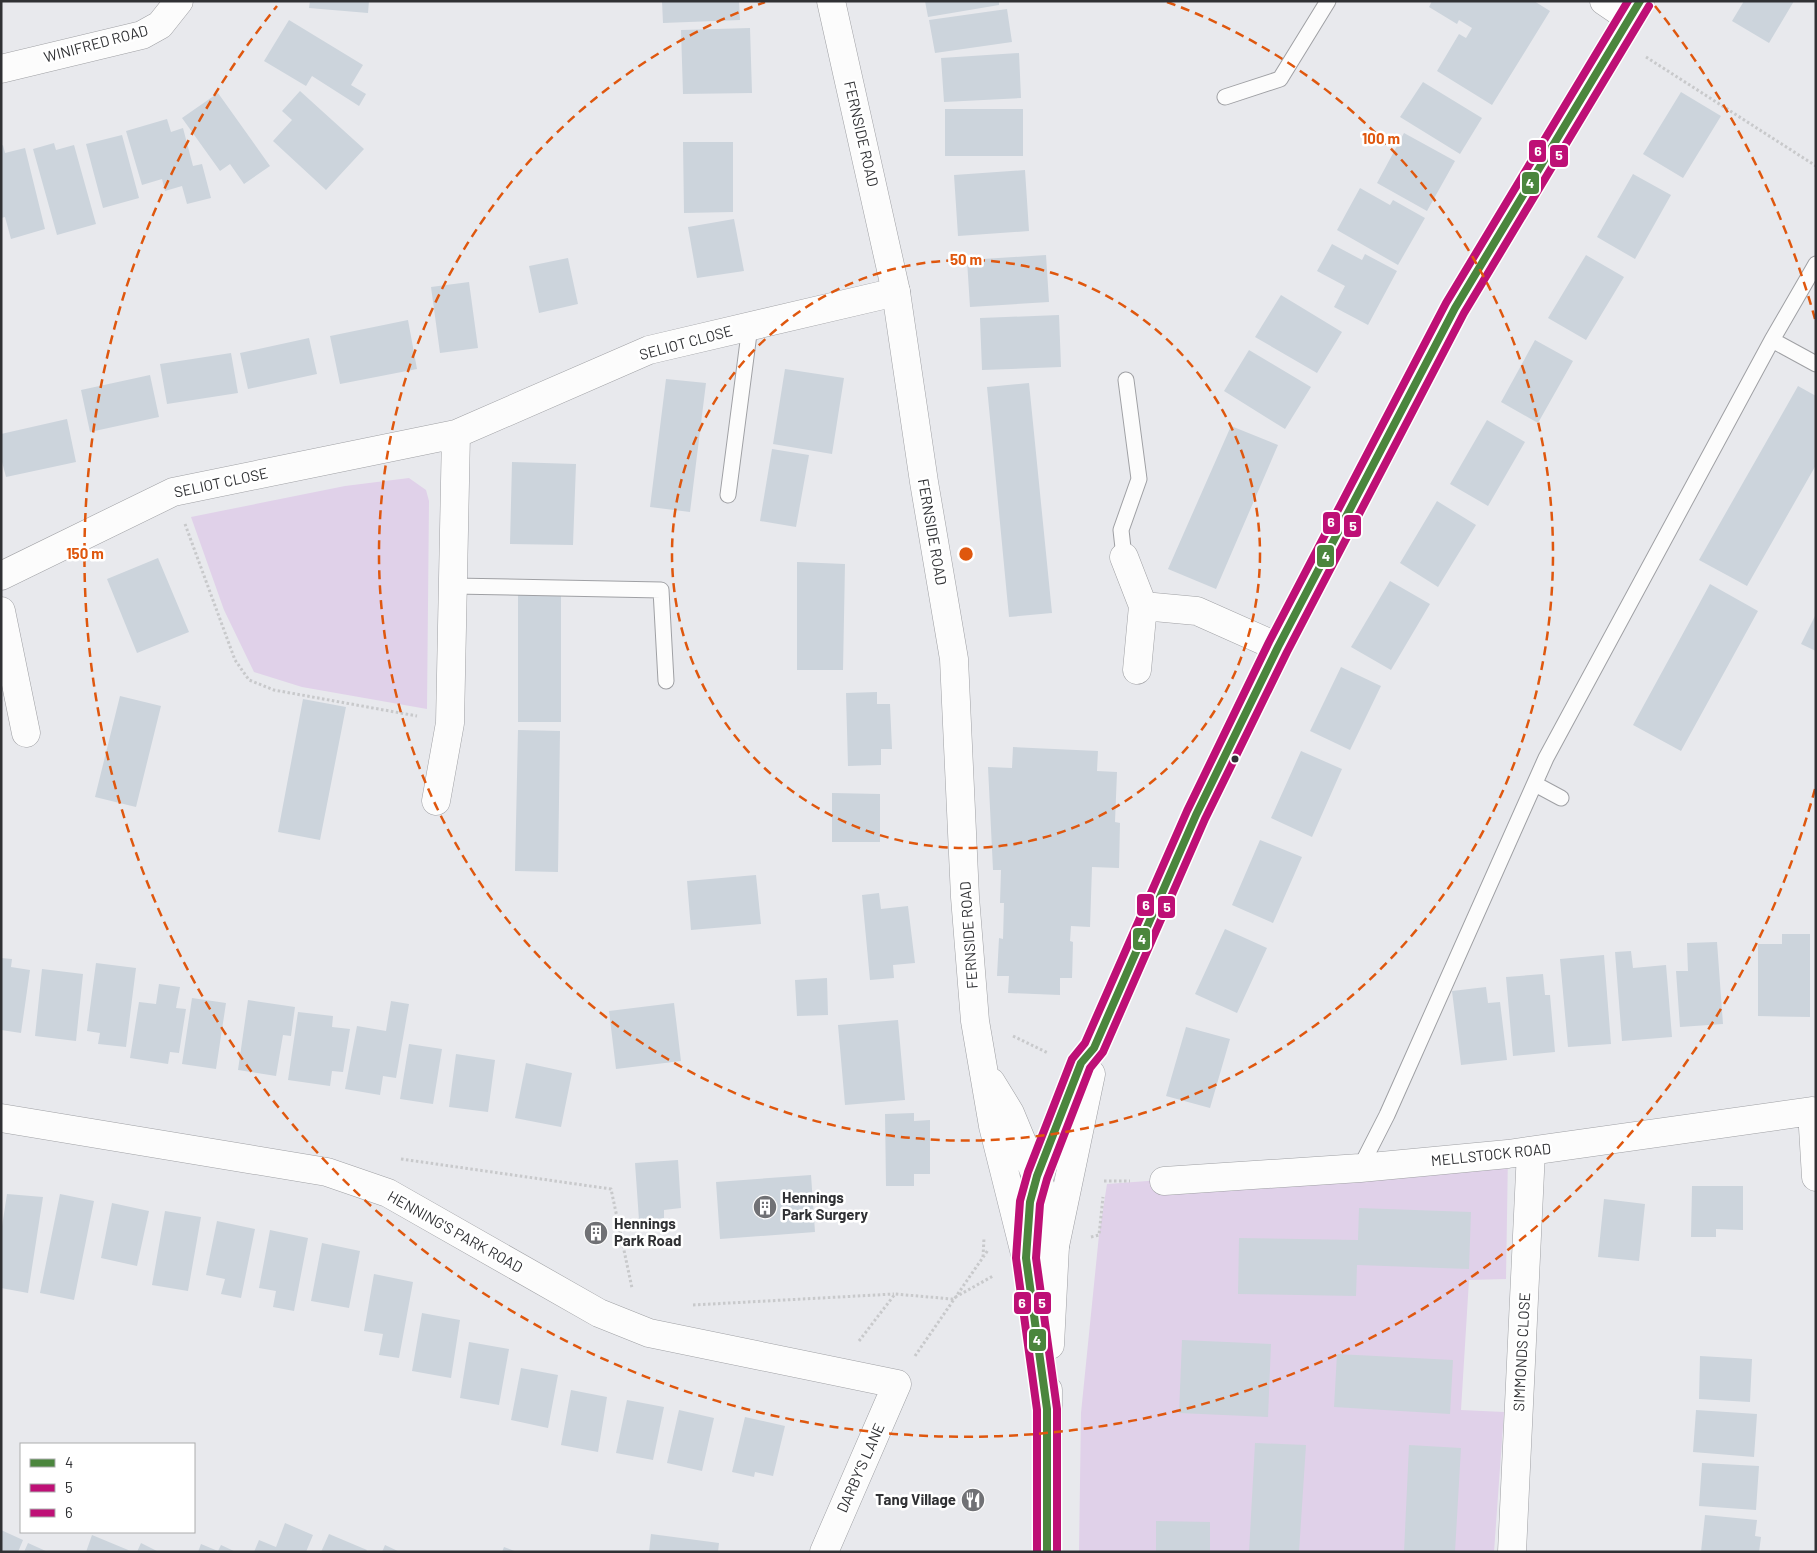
<svg xmlns="http://www.w3.org/2000/svg" width="1817" height="1553" font-family="Barlow,sans-serif">
<rect width="100%" height="100%" fill="#e8e9ed"/>
<path fill="#e0d1e9" d="M409,478L426,490L429,501L427,709L302,687L254,672L224,610L191,517L345,486Z
M1508,1154L1506,1279L1469,1280L1461,1410L1504,1412L1494,1552H1079L1081,1413L1099,1235L1107,1184Z"/>
<path fill="#ccd4dc" d="M310,1H369L368,13L309,8Z
M662,1H739L740,20L663,23Z
M925,1H999V5L928,17Z
M1432,1H1534L1550,11L1492,105L1437,71L1459,34L1466,38L1472,28L1459,20L1457,24L1429,7Z
M1744,1H1794L1769,43L1732,21Z
M1007,9L1012,42L935,53L929,20Z
M289,20L363,65L351,85L366,94L359,106L312,76L306,86L264,61Z
M750,28L752,93L683,94L681,30Z
M1019,53L1021,98L944,102L941,58Z
M1423,82L1482,118L1460,154L1400,117Z
M300,91L364,149L326,190L273,141L292,120L282,111Z
M1681,92L1721,116L1683,178L1643,154Z
M218,93L270,166L244,184L230,164L220,171L182,118Z
M945,109H1023V156H945Z
M167,119L171,132L183,128L193,166L202,164L211,198L187,204L182,186L165,191L162,179L142,185L126,131Z
M1404,133L1455,161L1427,211L1377,183Z
M122,135L139,198L103,208L86,144Z
M683,142H733V212L684,213Z
M54,143L56,150L74,145L96,224L57,235L33,149Z
M3,145L5,153L25,148L45,229L11,239L5,217L1,218V146Z
M1025,170L1029,231L958,236L954,175Z
M1633,174L1671,195L1635,259L1597,237Z
M1360,188L1390,205L1393,200L1425,218L1398,265L1337,230Z
M734,219L744,271L697,278L688,227Z
M1332,244L1362,260L1365,254L1397,271L1368,325L1334,307L1345,286L1317,271Z
M1046,255L1049,302L970,307L967,260Z
M1586,255L1624,277L1586,340L1548,318Z
M568,258L578,304L539,313L529,266Z
M469,282L478,348L440,353L431,287Z
M1281,295L1342,332L1317,373L1255,337Z
M1059,315L1061,367L982,370L980,318Z
M408,320L417,369L340,384L330,336Z
M309,338L317,374L248,389L240,353Z
M1535,340L1573,361L1538,423L1501,402Z
M1249,350L1311,387L1285,429L1224,391Z
M231,353L238,393L167,404L160,364Z
M785,369L844,378L832,454L773,444Z
M150,375L159,417L90,432L81,390Z
M666,379L706,383L690,512L650,507Z
M1029,383L1052,613L1009,617L987,387Z
M1798,386L1816,396V465L1747,586L1699,560Z
M67,419L76,462L6,477L1,458V434Z
M1487,420L1525,442L1488,506L1450,484Z
M1231,426L1278,445L1216,589L1168,569Z
M772,449L809,455L796,527L760,521Z
M512,462L576,464L573,545L510,544Z
M1437,501L1476,525L1438,587L1400,563Z
M158,558L189,632L137,653L107,579Z
M797,562L845,564L843,670H797Z
M1390,581L1430,604L1391,670L1351,647Z
M1710,584L1758,611L1681,751L1633,725Z
M561,588V722H518V589Z
M1816,614V651L1801,644Z
M1341,667L1381,686L1350,750L1310,731Z
M877,692V704H890L892,749H881V765L848,766L846,693Z
M120,696L161,706L136,807L95,797Z
M303,699L346,707L320,840L278,832Z
M518,730L560,731L558,872L515,871Z
M1013,747L1098,751L1097,771L1117,772L1115,822L1120,823L1119,868L1092,867L1090,927L1071,926L1070,941L1073,942L1072,978H1060V995L1008,993L1009,976H997L999,938L1003,939L1004,903H1000L1001,870H993L988,767L1012,768Z
M1301,751L1342,769L1312,837L1271,818Z
M832,793L880,794V842H832Z
M1260,840L1302,857L1273,923L1232,905Z
M756,875L761,924L691,930L687,881Z
M879,893L881,909L908,906L915,963L893,965L894,978L870,980L862,895Z
M1225,929L1267,948L1237,1013L1195,994Z
M1782,934H1810V1017L1758,1016V944H1782Z
M1717,942L1723,1024L1680,1027L1676,971H1688L1687,943Z
M1631,951L1633,968L1666,965L1672,1037L1622,1041L1615,952Z
M1604,955L1611,1044L1568,1047L1560,959Z
M1,958L12,959L11,967L30,970L21,1033L1,1030Z
M96,963L136,968L126,1047L98,1044L100,1033L87,1031Z
M42,969L83,974L76,1041L35,1036Z
M1543,974L1545,995H1550L1555,1052L1513,1056L1506,977Z
M827,978L828,1015L797,1016L795,980Z
M159,984L180,987L176,1008L186,1009L179,1053L170,1052L168,1064L130,1058L139,1002L156,1004Z
M1486,987L1488,1003L1500,1002L1507,1060L1461,1065L1452,991Z
M192,998L226,1003L216,1069L182,1064Z
M248,1000L295,1007L291,1036L283,1035L276,1076L238,1070Z
M391,1001L409,1004L396,1078L383,1076L380,1095L345,1089L357,1026L386,1031Z
M674,1003L681,1061L616,1069L609,1011Z
M298,1012L333,1016L332,1027L350,1029L343,1072L332,1071L330,1086L288,1080Z
M898,1020L905,1100L845,1105L838,1025Z
M1186,1027L1230,1039L1210,1108L1166,1096Z
M409,1044L442,1049L433,1104L400,1099Z
M456,1054L495,1060L488,1112L449,1107Z
M526,1063L572,1073L561,1127L515,1118Z
M914,1113V1121L930,1120V1174H914V1186H886L885,1114Z
M678,1160L681,1208L664,1210V1218L639,1220L635,1163Z
M811,1175L815,1232L720,1239L716,1182Z
M1692,1186H1743V1230L1716,1229V1237H1691Z
M7,1194L43,1197L28,1293L1,1288V1233Z
M60,1194L94,1201L74,1300L40,1293Z
M1604,1199L1645,1204L1639,1261L1598,1257Z
M112,1203L149,1211L137,1266L101,1258Z
M1359,1208L1471,1212L1469,1269L1357,1265L1356,1296L1238,1294L1239,1238L1358,1240Z
M165,1211L201,1217L188,1291L152,1285Z
M217,1221L255,1229L241,1298L221,1294L225,1279L206,1275Z
M600,1223L603,1240L591,1242L588,1225Z
M270,1230L308,1238L294,1311L273,1307L276,1291L259,1288Z
M322,1243L360,1251L349,1308L311,1301Z
M374,1274L413,1282L399,1358L379,1355L383,1334L364,1331Z
M422,1313L460,1320L451,1378L412,1371Z
M1182,1340L1271,1344L1268,1417L1179,1413Z
M469,1342L509,1349L499,1405L460,1398Z
M1337,1354L1453,1360L1450,1414L1334,1407Z
M1700,1356L1752,1359L1750,1402L1699,1399Z
M521,1368L558,1375L548,1428L511,1420Z
M571,1390L607,1397L598,1452L561,1445Z
M627,1400L664,1407L653,1460L616,1453Z
M679,1410L714,1418L702,1471L667,1463Z
M1696,1410L1757,1414L1754,1457L1693,1452Z
M745,1417L785,1426L773,1476L755,1472L754,1477L732,1472Z
M1255,1443L1306,1445L1299,1552H1249Z
M1409,1445L1461,1448L1455,1552H1404Z
M1702,1463L1759,1466L1756,1510L1699,1506Z
M1705,1515L1757,1520L1755,1536L1761,1537L1759,1552H1701Z
M1156,1521L1210,1522V1552H1156Z
M285,1523L313,1535L306,1552H254L259,1540L276,1547Z
M1,1530L23,1540L18,1552H1Z
M329,1534L367,1550L366,1552H321Z
M651,1534L719,1543L718,1552H649Z
M92,1535L133,1552H86Z
M28,1543L48,1552H24Z
M141,1543L159,1552H137Z
M201,1544L218,1551L221,1545L236,1552H198Z
M385,1545L400,1552H382Z
M504,1547L517,1552H502Z"/>
<g fill="none" stroke-linecap="round" stroke-linejoin="round">
<g stroke="#9fa0a4" stroke-width="17">
<path id="service" d="M1225,97L1280,79L1328,1
M1772,340L1816,364
M728,495L750,326
M1124,557L1121,530L1139,479L1126,380
M453,586L661,590L666,681
M1535,784L1561,798
M1360,1168L1387,1115L1546,758L1772,340L1816,264"/>
</g>
<g stroke="#9fa0a4" stroke-width="29">
<path id="minor" d="M1604,1L1629,18
M1,69L142,35L160,25L179,1
M1124,557L1143,606L1137,670
M1,576L173,492L456,434L649,350L896,292
M1143,606L1197,611L1278,647
M1,611L26,733
M436,801L450,723L456,434
M1812,1111L1816,1177
M1,1118L327,1172L388,1193L599,1313L649,1333L897,1384L824,1552
M1164,1181L1360,1168L1508,1154L1812,1111L1816,1113
M1512,1552L1531,1151"/>
</g>
<g stroke="#9fa0a4" stroke-width="29">
<path id="secondary" d="M1055,1246L1091,1074
M1027,1251L1030,1202L1037,1176L1081,1063L1094,1048L1196,815L1278,647L1455,308L1640,1"/>
</g>
<g stroke="#9fa0a4" stroke-width="29">
<path id="trunk" d="M831,1L896,292L924,482L954,659L965,897L975,1021L993,1126L1026,1258L1047,1409
M991,1082L1010,1113L1044,1195L1055,1246L1050,1345
M1047,1552L1048,1390"/>
</g>
<path stroke="#c8c9cb" stroke-width="3" stroke-dasharray="2.5 2.5" stroke-linecap="butt" d="M1646,57L1816,166
M185,524L235,660L249,680L274,690L417,716
M1013,1036L1048,1053
M401,1159L611,1189L632,1288
M1104,1181H1130
M1091,1237L1099,1235L1103,1197
M983,1257L984,1238
M693,1305L894,1294
M859,1341L895,1294L952,1299L993,1276
M915,1356L988,1250"/>
<use href="#service" stroke="#fcfcfc" stroke-width="15"/>
<use href="#minor" stroke="#fcfcfc" stroke-width="28"/>
<use href="#secondary" stroke="#fcfcfc" stroke-width="28"/>
<use href="#trunk" stroke="#fcfcfc" stroke-width="28"/>
<g stroke="#fff" stroke-width="11">
<path id="bus-1" d="M1047,1552V1409L1026,1258L1030,1202L1037,1176L1081,1063L1094,1048L1196,815L1278,647L1455,308L1640,1"/>
</g>
<g stroke="#fff" stroke-width="11">
<path id="bus-2" d="M1057,1552V1409L1036,1258L1040,1204L1047,1179L1090,1068L1103,1052L1205,819L1287,652L1464,313L1649,6"/>
</g>
<g stroke="#fff" stroke-width="11">
<path id="bus-3" d="M1037,1552V1410L1016,1258L1020,1201L1028,1172L1072,1059L1085,1043L1187,811L1269,642L1446,303L1628,1"/>
</g>
<use href="#bus-1" stroke="#4b863d" stroke-width="8"/>
<use href="#bus-2" stroke="#be1076" stroke-width="8"/>
<use href="#bus-3" stroke="#be1076" stroke-width="8"/>
</g>
<g fill="none" stroke="#df570e" stroke-width="2.5" stroke-dasharray="9 6">
<circle cx="966" cy="554" r="294"/>
<path d="M1167 2A587 587 0 1 1 765 2"/>
<path d="M1815 789A881 881 0 1 1 277 6M1655 6A881 881 0 0 1 1815 319"/>
</g>
<defs>
<g id="building-disc" transform="scale(1.25)"><circle r="9.5" fill="#707175" stroke="#fff"/><path d="M-4-6H4V6H1V3H-1V6H-4ZM-2.5-4.3h1.7v1.8h-1.7ZM.8-4.3h1.7v1.8H.8ZM-2.5-1h1.7V.8h-1.7ZM.8-1h1.7V.8H.8Z" fill="#fff"/></g>
<g id="restaurant-disc" transform="scale(1.25)"><circle r="9.5" fill="#707175" stroke="#fff"/><path d="M-5-6h1v4h1v-4h1v4h1v-4h1v5L-1.5 .5V6h-2V.5L-5-1ZM5-6V6H3V1.5H1.5Q1.5-4 5-6Z" fill="#fff"/></g>
</defs>
<g fill-rule="evenodd">
<use href="#building-disc" x="765" y="1207"/>
<use href="#building-disc" x="596" y="1233"/>
<use href="#restaurant-disc" x="973" y="1500"/>
</g>
<circle fill="#303134" stroke="#fff" stroke-width="2" cx="1235" cy="759" r="4.5"/>
<g text-anchor="middle" stroke-width="5" stroke-linejoin="round" paint-order="stroke">
<g font-size="15" fill="#303134" stroke="#fff">
<text transform="translate(96 44) rotate(-15)" y="5">WINIFRED ROAD</text>
<text transform="translate(861 134) rotate(77)" y="5">FERNSIDE ROAD</text>
<text transform="translate(686 343) rotate(-15)" y="5">SELIOT CLOSE</text>
<text transform="translate(221 483) rotate(-12)" y="5">SELIOT CLOSE</text>
<text transform="translate(932 532) rotate(80)" y="5">FERNSIDE ROAD</text>
<text transform="translate(969 935) rotate(-94)" y="5">FERNSIDE ROAD</text>
<text transform="translate(1491 1155) rotate(-6)" y="5">MELLSTOCK ROAD</text>
<text transform="translate(455 1232) rotate(29)" y="5">HENNING'S PARK ROAD</text>
<text transform="translate(1522 1352) rotate(-87)" y="5">SIMMONDS CLOSE</text>
<text transform="translate(861 1468) rotate(-66)" y="5">DARBY'S LANE</text>
</g>
<g font-size="15" font-weight="bold" fill="#303134" stroke="#fff" text-anchor="start">
<text x="782" y="1203">Hennings<tspan x="782" dy="17">Park Surgery</tspan></text>
<text x="614" y="1229">Hennings<tspan x="614" dy="17">Park Road</tspan></text>
<text x="956" y="1505" text-anchor="end">Tang Village</text>
</g>
</g>
<circle cx="966" cy="554" r="8" fill="#df570e" stroke="#fff" stroke-width="2.5"/>
<g font-size="15" text-anchor="middle" font-weight="bold" fill="#df570e" stroke="#fff" stroke-width="5" stroke-linejoin="round" paint-order="stroke">
<text x="1381" y="144">100 m</text>
<text x="966" y="265">50 m</text>
<text x="85" y="559">150 m</text>
</g>
<g stroke="#fff" stroke-width="2">
<rect x="1528" y="139" width="19" height="24" rx="5" fill="#be1076"/>
<rect x="1549" y="144" width="20" height="24" rx="5" fill="#be1076"/>
<rect x="1521" y="171" width="19" height="24" rx="5" fill="#4b863d"/>
<rect x="1322" y="511" width="19" height="24" rx="5" fill="#be1076"/>
<rect x="1343" y="514" width="19" height="24" rx="5" fill="#be1076"/>
<rect x="1316" y="544" width="19" height="24" rx="5" fill="#4b863d"/>
<rect x="1136" y="893" width="19" height="24" rx="5" fill="#be1076"/>
<rect x="1157" y="895" width="19" height="24" rx="5" fill="#be1076"/>
<rect x="1132" y="927" width="19" height="24" rx="5" fill="#4b863d"/>
<rect x="1013" y="1291" width="19" height="24" rx="5" fill="#be1076"/>
<rect x="1033" y="1291" width="19" height="24" rx="5" fill="#be1076"/>
<rect x="1028" y="1328" width="19" height="24" rx="5" fill="#4b863d"/>
</g>
<g font-size="14" text-anchor="middle" font-weight="bold" fill="#fff">
<text x="1538" y="156">6</text>
<text x="1559" y="160">5</text>
<text x="1530" y="188">4</text>
<text x="1331" y="527">6</text>
<text x="1353" y="531">5</text>
<text x="1326" y="561">4</text>
<text x="1146" y="910">6</text>
<text x="1167" y="912">5</text>
<text x="1142" y="944">4</text>
<text x="1022" y="1308">6</text>
<text x="1042" y="1308">5</text>
<text x="1037" y="1345">4</text>
</g>
<rect width="1817" height="1553" fill="none" stroke="#303134" stroke-width="5"/>
<rect x="20" y="1443" width="175" height="90" fill="#ffffff" stroke="#acadae"/>
<rect x="30" y="1459" width="25" height="8" fill="#4b863d" stroke="#acadae"/>
<text x="65" y="1468" font-size="15" fill="#303134">4</text>
<rect x="30" y="1484" width="25" height="8" fill="#be1076" stroke="#acadae"/>
<text x="65" y="1493" font-size="15" fill="#303134">5</text>
<rect x="30" y="1509" width="25" height="8" fill="#be1076" stroke="#acadae"/>
<text x="65" y="1518" font-size="15" fill="#303134">6</text>
</svg>
